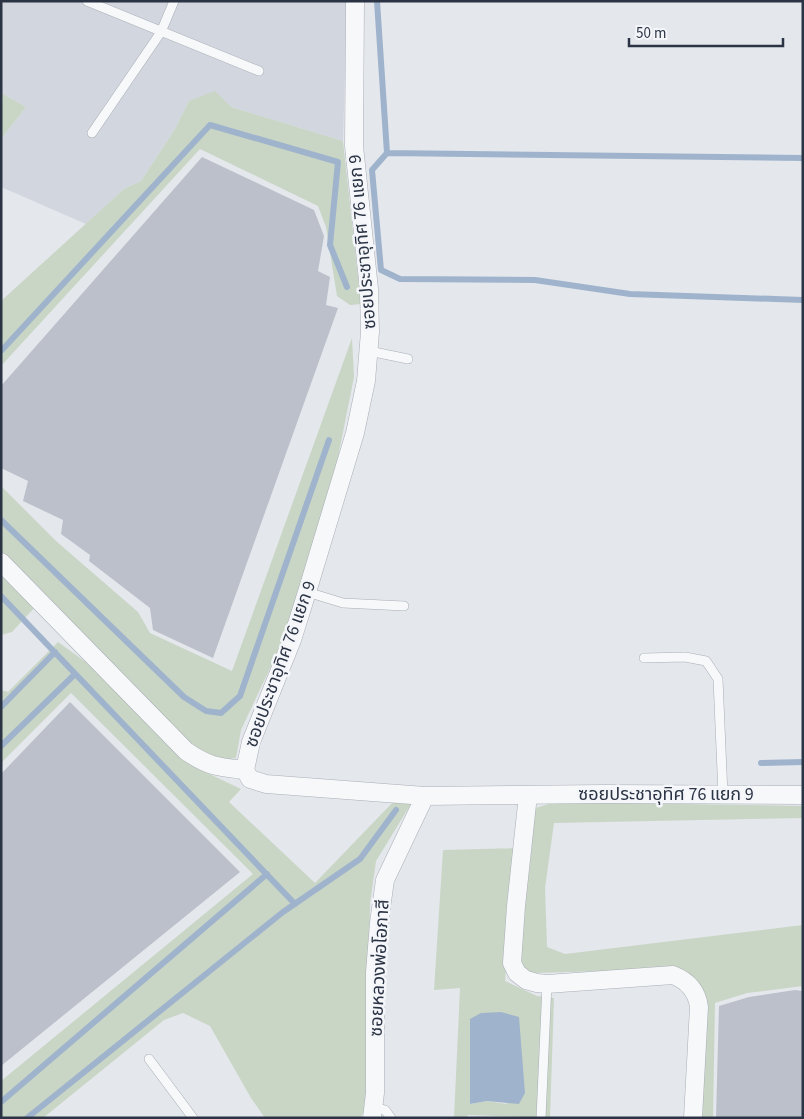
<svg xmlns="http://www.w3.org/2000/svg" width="804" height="1119" font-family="'Source Sans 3','Noto Sans Thai',sans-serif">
<rect width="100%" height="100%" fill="#e4e7ec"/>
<path fill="#d2d6de" d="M1,1H347L343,141L231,107L189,101L175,129L141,181L124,189L86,224L1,187V139L26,107L1,93Z"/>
<path fill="#c9d6c5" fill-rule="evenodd" d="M215,91L231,107L343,141L361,304L350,305L337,296L326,227L318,206L200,149L1,366V301L124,189L141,181L175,129L189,101Z
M1,93L26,107L1,139Z
M352,338L354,377L334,477L288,630L241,730L236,758L216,761L201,755L1,555V486L56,541L138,612L150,633L232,671Z
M1,571L36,606L12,632L1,635Z
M58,642L94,668L203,771L241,789L229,802L315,883L394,801L411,804L376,861L370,903L367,1107L360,1118H265L251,1098L210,1026L183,1013L164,1020L43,1118H1V1081L253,874L71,693L1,763V690L8,692Z
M556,802L803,806V818L554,823L545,888L547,947L565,954L803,925V986L747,993L715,1003L713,1118H699L704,994L687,972L675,969L534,973L525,970L520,959L532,809Z
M517,848L505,981L537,996L554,998L550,1118L468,1115L466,1118H454L460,988L434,990L443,850ZM470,1019L507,1104L487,1101L470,1104Z"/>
<path fill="#9fb4cc" d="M501,1012L519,1017L525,1093L519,1104L487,1101L470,1104V1019L481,1013Z"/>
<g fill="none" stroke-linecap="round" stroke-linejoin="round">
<path stroke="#9fb4cc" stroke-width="6" d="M377,1L387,153L372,170L381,270L400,279L535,280L630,294L803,300
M387,153L803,158
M1,351L210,125L338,162L330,245L347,287
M1,520L184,697L206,711L221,713L240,696L329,440
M1,596L295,904
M1,707L55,652
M1,746L75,674
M761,763L803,762
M1,1102L267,874
M27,1118L283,912L360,859L396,810"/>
</g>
<path fill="#bbc0ca" d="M202,157L314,210L324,236L318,271L330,277L326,305L338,308L213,658L153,630L150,608L89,561L90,555L61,534L63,520L23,501L28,481L1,468V386Z
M70,702L240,872L1,1066V774Z
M795,990L803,991V1118H716L719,1006L749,997Z"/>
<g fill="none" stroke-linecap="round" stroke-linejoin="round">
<g stroke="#a9aeb7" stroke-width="10">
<path id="service" d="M87,1L259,71
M92,133L161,32L174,1
M369,351L408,359
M307,592L343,603L404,606
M644,658L685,657L706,661L718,679L723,795
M149,1059L193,1118
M374,1107L385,1110L391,1118
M541,1118L547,984"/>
</g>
<g stroke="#a9aeb7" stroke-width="19">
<path id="minor" d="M355,1L354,146L369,289L370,332L366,381L355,433L307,592L292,640L251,742L245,770L250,779L266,784L425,796L604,794L803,795
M1,562L186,751C209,767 218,767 245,770
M528,795L516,906L512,963L517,973L526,980L537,983L547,984L673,975C688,981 697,991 699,1007L693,1118
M372,1118L375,1093V972L379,923L385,880L425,796"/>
</g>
<use href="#service" stroke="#f7f8fa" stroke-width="9"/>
<use href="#minor" stroke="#f7f8fa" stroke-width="18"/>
</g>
<g text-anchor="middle" stroke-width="5" stroke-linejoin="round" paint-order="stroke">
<g font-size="18" fill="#2b3445" stroke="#f4f6f9">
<text transform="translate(362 242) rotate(-95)" y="6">ซอยประชาอุทิศ 76 แยก 9</text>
<text transform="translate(280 664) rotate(-70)" y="6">ซอยประชาอุทิศ 76 แยก 9</text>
<text x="666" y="800">ซอยประชาอุทิศ 76 แยก 9</text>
<text transform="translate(379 968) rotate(-87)" y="6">ซอยหลวงพ่อโอภาสี</text>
</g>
</g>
<rect width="804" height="1119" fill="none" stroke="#2b3445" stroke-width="5"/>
<path d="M629 38v8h154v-8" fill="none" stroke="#2b3445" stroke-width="2.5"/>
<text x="636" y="38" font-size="15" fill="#2b3445" stroke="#f4f6f9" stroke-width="4" paint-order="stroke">50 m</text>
</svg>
